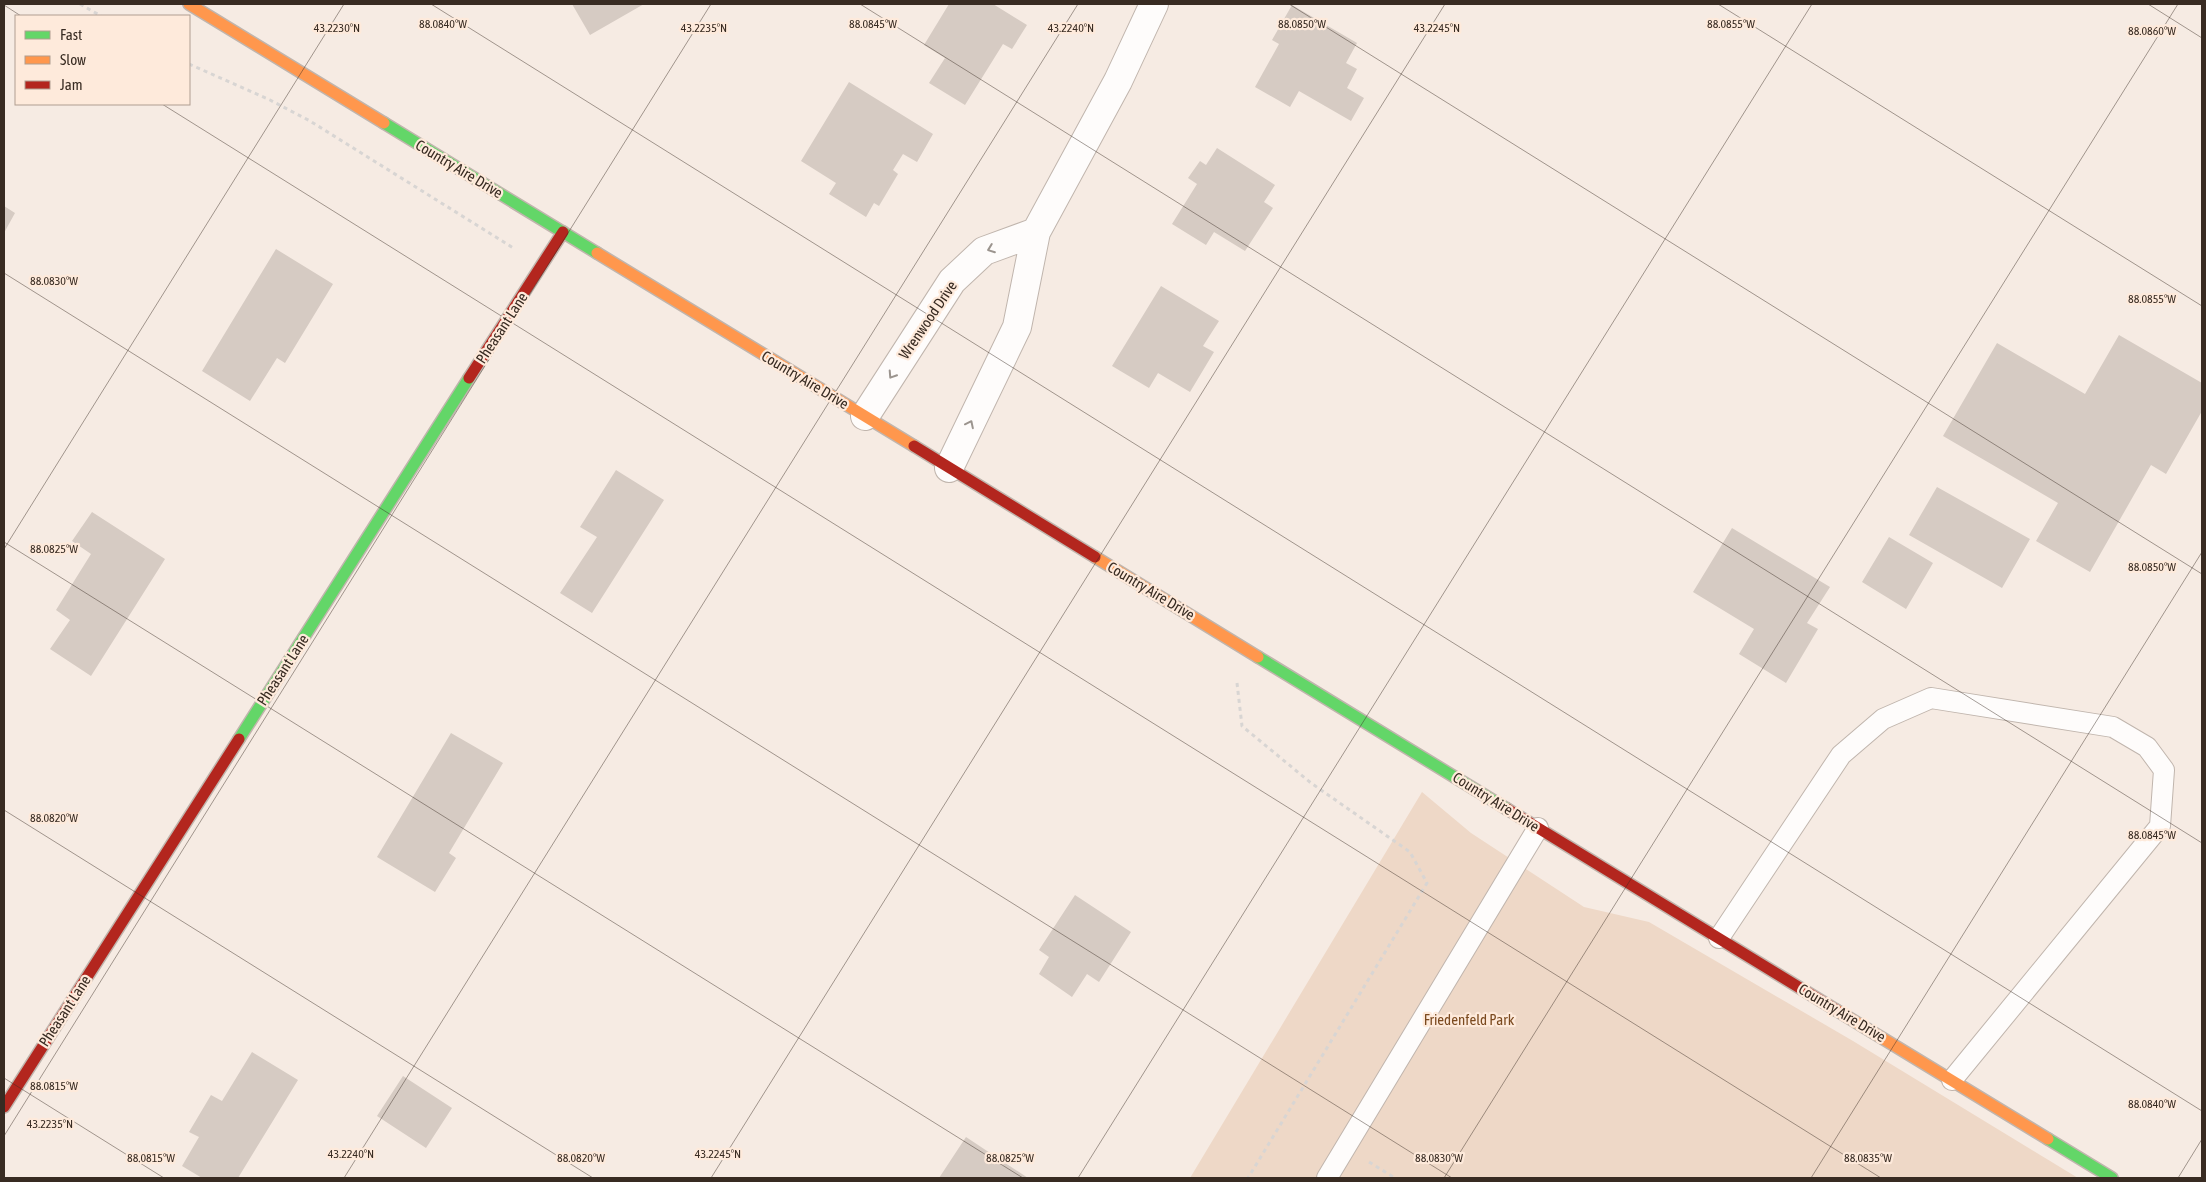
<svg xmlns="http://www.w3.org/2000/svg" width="2206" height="1182" font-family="'Asap Condensed',sans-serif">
<rect width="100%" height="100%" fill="#f6ebe3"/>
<path fill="#eed8c7" d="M1422,792L1471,833L1584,907L1649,922L1853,1041L2078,1178H1190Z"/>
<path fill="#d6cbc3" d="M572,4H644L590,35Z
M949,4H993L1027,25L1012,49L1003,44L965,105L929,83L945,58L924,45Z
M1292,5L1357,43L1346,63L1357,69L1347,88L1364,98L1351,121L1299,91L1290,107L1255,87L1279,44L1272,40Z
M849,82L933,134L917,162L903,154L893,170L898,174L879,206L874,203L866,217L829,194L836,183L801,161Z
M1217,148L1275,185L1264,202L1273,208L1245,251L1214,232L1206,245L1172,224L1197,184L1188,178L1200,161L1206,165Z
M4,206L15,213L4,233Z
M276,249L333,284L285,363L277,358L250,401L202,371Z
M1161,286L1219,321L1203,346L1214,352L1190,392L1158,373L1149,388L1112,366Z
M2119,335L2202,383V411L2166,474L2151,465L2090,572L2036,541L2058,503L1943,436L1997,343L2085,394Z
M616,470L664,500L592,613L560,593L597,537L580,527Z
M1937,487L2030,539L2002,588L1909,535Z
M92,512L165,559L91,676L50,649L70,620L56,610L91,554L72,541Z
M1732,528L1830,587L1807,623L1818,629L1786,683L1739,654L1754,629L1693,592Z
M1889,537L1933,563L1906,609L1862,582Z
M451,733L503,763L449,853L456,858L435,892L377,857Z
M1075,895L1131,932L1099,982L1087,974L1072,997L1039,974L1049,957L1039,950Z
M252,1052L298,1080L238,1178H202L182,1166L199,1137L189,1132L211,1095L222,1101Z
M403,1076L452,1108L426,1148L377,1116Z
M966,1137L1028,1178H939Z"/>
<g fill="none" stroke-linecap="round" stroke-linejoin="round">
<g stroke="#c0b5ad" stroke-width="22">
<path id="lane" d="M1719,938L1841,755L1883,719L1931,698L2113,727L2147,747L2164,770L2160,826L1952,1080
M1327,1178L1538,828"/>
</g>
<g stroke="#c0b5ad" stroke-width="30">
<path id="street" d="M865,416L952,281L984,251L1036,232
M949,468L1017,327L1036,232L1118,81L1154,4"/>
</g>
<g stroke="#c0b5ad" stroke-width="14">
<path id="fast" d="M384,123L597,253
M1258,657L1507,809
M239,739L469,378
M2048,1139L2112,1178"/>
</g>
<g stroke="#c0b5ad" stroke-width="14">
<path id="slow" d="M189,4L384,123
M597,253L914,446
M1095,557L1258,657
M1836,1010L2048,1139"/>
</g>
<g stroke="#c0b5ad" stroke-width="14">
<path id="jam" d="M469,378L563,232
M914,446L1095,557
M1507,809L1836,1010
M4,1107L239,739"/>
</g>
<path stroke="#d8d5d3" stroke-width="3" stroke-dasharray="4 4" stroke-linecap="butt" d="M80,4L101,16
M189,64L270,100L310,121L515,249
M1237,683L1242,726L1311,783L1410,852L1427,883L1248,1178
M1369,1162L1395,1178"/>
<use href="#lane" stroke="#fefcfb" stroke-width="20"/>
<use href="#street" stroke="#fefcfb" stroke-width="28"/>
<use href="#fast" stroke="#63d668" stroke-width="11"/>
<use href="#slow" stroke="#ff974d" stroke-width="11"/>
<use href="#jam" stroke="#b3261e" stroke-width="11"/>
</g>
<defs><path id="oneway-chevron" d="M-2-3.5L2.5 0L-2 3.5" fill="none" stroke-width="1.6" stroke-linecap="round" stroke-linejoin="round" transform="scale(1.25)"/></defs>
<g stroke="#9b948e">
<use href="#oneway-chevron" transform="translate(991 249) rotate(159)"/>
<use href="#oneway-chevron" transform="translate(892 375) rotate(123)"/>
<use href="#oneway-chevron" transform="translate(970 424) rotate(-64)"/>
</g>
<path fill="none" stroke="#382b22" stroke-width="1" stroke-opacity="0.45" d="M431,4L2202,1111M860,4L2202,843M1289,4L2202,574M1718,4L2202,306M2148,4L2202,38M4,5L21,16M162,104L1881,1178M4,273L1452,1178M4,542L1023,1178M4,549L344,4M4,810L593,1178M4,1078L164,1178M4,1136L711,4M344,1178L1078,4M711,1178L1445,4M1078,1178L1812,4M1444,1178L2178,4M1811,1178L2202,552M2178,1178L2202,1139"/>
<g text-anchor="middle" stroke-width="4.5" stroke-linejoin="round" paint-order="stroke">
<g font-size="15" fill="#382b22" stroke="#feeadb">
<text transform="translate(459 169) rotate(31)" y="5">Country Aire Drive</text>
<text transform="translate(928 320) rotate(-56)" y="5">Wrenwood Drive</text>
<text transform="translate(502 328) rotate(-57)" y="5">Pheasant Lane</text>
<text transform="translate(805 380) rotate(31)" y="5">Country Aire Drive</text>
<text transform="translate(1151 591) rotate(31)" y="5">Country Aire Drive</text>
<text transform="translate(283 670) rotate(-57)" y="5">Pheasant Lane</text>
<text transform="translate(1496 802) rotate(32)" y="5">Country Aire Drive</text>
<text transform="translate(65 1011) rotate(-57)" y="5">Pheasant Lane</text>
<text transform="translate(1842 1013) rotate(31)" y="5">Country Aire Drive</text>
</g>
<g font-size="15" fill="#7b4a1f" stroke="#feeadb">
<text x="1469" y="1025">Friedenfeld Park</text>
</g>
</g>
<g font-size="12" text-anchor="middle" fill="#382b22" stroke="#feeadb" stroke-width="4.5" stroke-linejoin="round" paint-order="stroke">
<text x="443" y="28">88.0840°W</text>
<text x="873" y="28">88.0845°W</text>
<text x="1302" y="28">88.0850°W</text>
<text x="1731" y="28">88.0855°W</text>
<text x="337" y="32">43.2230°N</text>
<text x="704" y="32">43.2235°N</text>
<text x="1071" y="32">43.2240°N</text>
<text x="1437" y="32">43.2245°N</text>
<text x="2152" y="35">88.0860°W</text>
<text x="54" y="285">88.0830°W</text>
<text x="2152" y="303">88.0855°W</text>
<text x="54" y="553">88.0825°W</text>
<text x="2152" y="571">88.0850°W</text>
<text x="54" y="822">88.0820°W</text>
<text x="2152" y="839">88.0845°W</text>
<text x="54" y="1090">88.0815°W</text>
<text x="2152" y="1108">88.0840°W</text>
<text x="50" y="1128">43.2235°N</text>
<text x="351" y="1158">43.2240°N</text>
<text x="718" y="1158">43.2245°N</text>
<text x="151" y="1162">88.0815°W</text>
<text x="581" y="1162">88.0820°W</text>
<text x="1010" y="1162">88.0825°W</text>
<text x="1439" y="1162">88.0830°W</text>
<text x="1868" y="1162">88.0835°W</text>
</g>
<rect width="2206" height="1182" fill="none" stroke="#382b22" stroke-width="10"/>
<rect x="15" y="15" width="175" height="90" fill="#feeadb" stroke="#af9e91"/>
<rect x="25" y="31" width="25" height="8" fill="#63d668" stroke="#af9e91"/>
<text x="60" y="40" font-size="15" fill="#382b22">Fast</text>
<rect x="25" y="56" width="25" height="8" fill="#ff974d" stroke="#af9e91"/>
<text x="60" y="65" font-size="15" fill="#382b22">Slow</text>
<rect x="25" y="81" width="25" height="8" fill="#b3261e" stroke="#af9e91"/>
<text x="60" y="90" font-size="15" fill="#382b22">Jam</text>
</svg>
